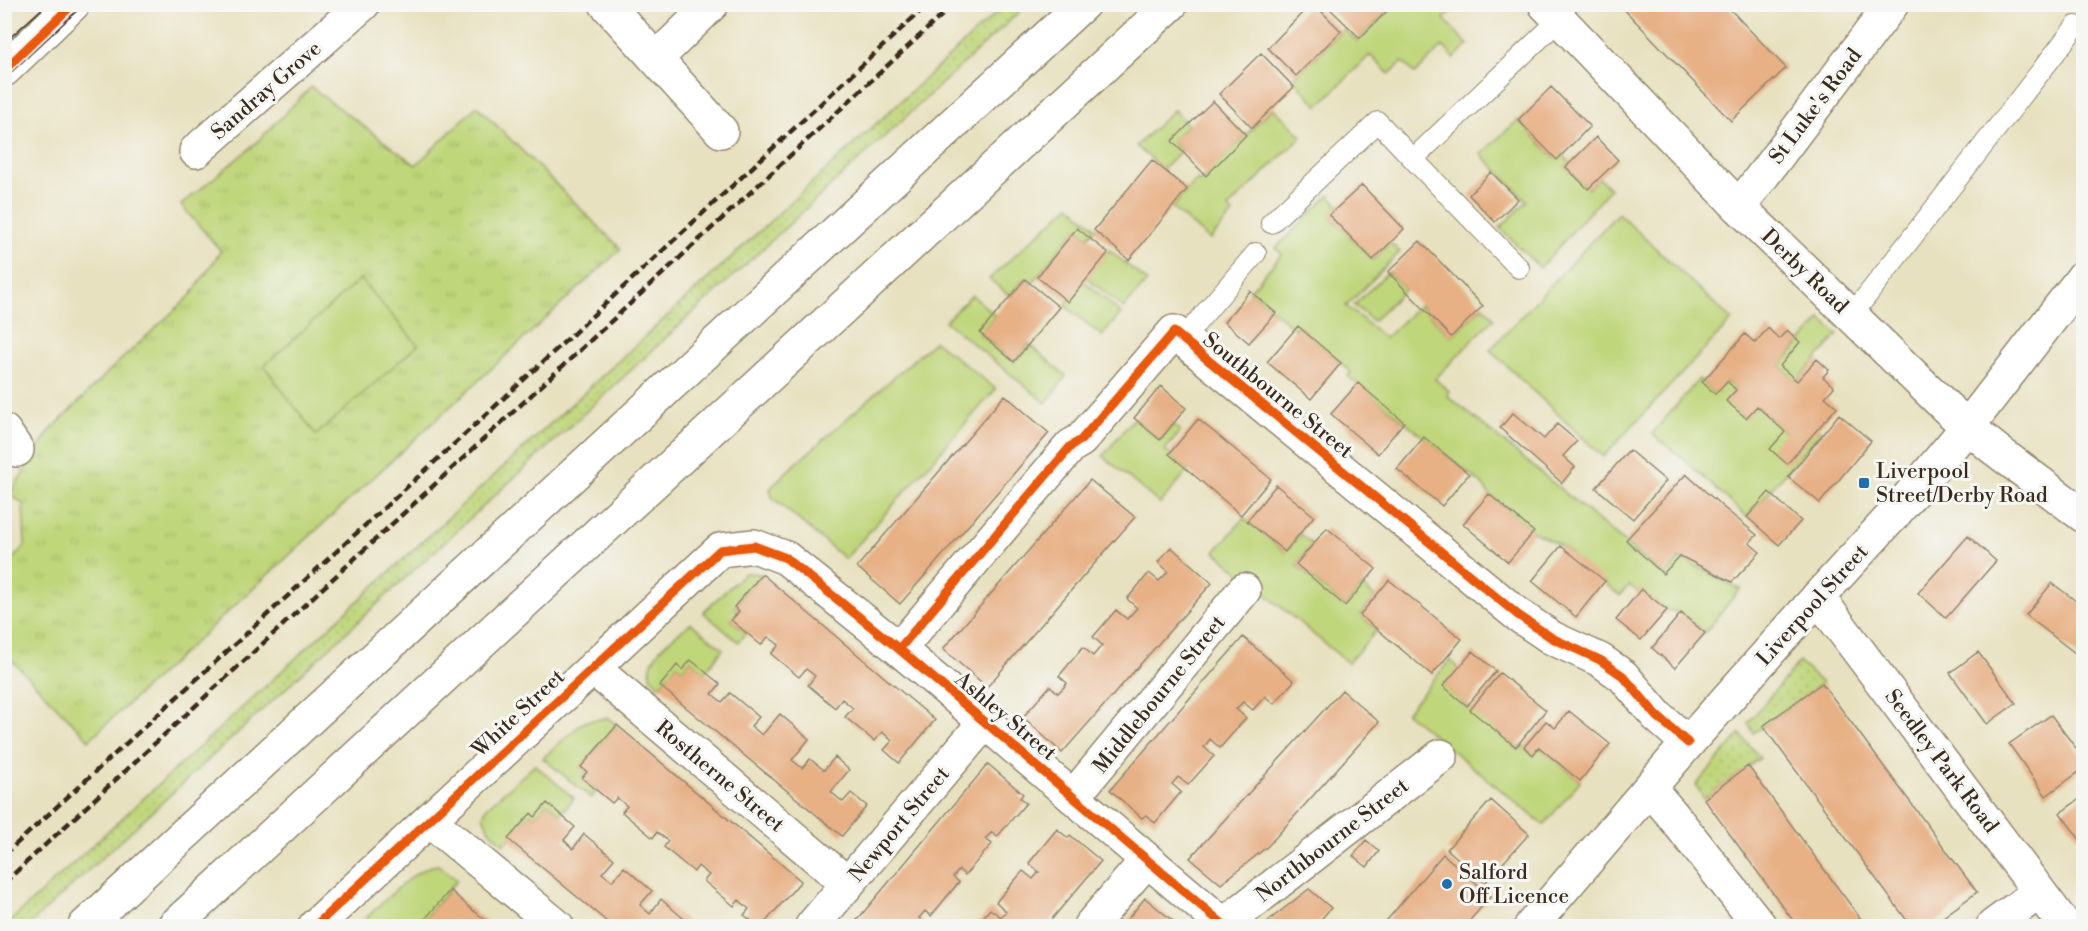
<svg xmlns="http://www.w3.org/2000/svg" width="2088" height="931" font-family="'Libre Bodoni',serif">
<defs>
<pattern id="grass-dots" width="8" height="8" patternUnits="userSpaceOnUse" patternTransform="scale(1.5)"><rect width="8" height="8" fill="#bfd67a"/><path d="M2 2h.1M6 6h.1" fill="none" stroke="#a5b869" stroke-width="1.8" stroke-linecap="round"/></pattern>
<pattern id="park-tufts" width="24" height="20" patternUnits="userSpaceOnUse" patternTransform="scale(1.5)"><rect width="24" height="20" fill="#bfd67a"/><path d="M3 7l-1-3M5 7V3M7 7l1-3M15 17l-1-3M17 17v-4M19 17l1-3" fill="none" stroke="#a5b869"/></pattern>
</defs>
<rect width="100%" height="100%" fill="#f6f6f2"/>
<filter id="ink" filterUnits="userSpaceOnUse"><feTurbulence type="fractalNoise" baseFrequency=".0167" numOctaves="2"/><feDisplacementMap in="SourceGraphic" scale="12" xChannelSelector="R" yChannelSelector="G"/><feConvolveMatrix kernelMatrix="1 2 1 2 8 2 1 2 1" color-interpolation-filters="sRGB"/></filter>
<filter id="wash" filterUnits="userSpaceOnUse"><feTurbulence type="fractalNoise" baseFrequency=".008" numOctaves="4" result="noise"/><feDisplacementMap in="SourceGraphic" scale="24" xChannelSelector="R" yChannelSelector="G"/><feGaussianBlur stdDeviation="1.35" result="paint"/><feColorMatrix in="noise" values="0 0 0 0 0 0 0 0 0 0 0 0 0 0 0 0 0 1.4 0 .05"/><feComposite in="paint" operator="in"/></filter>
<g filter="url(#wash)">
<rect width="100%" height="100%" fill="#e8e1c0"/>
<path fill="url(#grass-dots)" stroke="#7d804c" stroke-width="1.5" d="M1005,5H1027L28,926H5Z
M1799,662L1822,683L1754,733L1748,723Z
M1740,734L1760,758L1704,799L1696,785Z"/>
<path fill="url(#park-tufts)" stroke="#7d804c" stroke-width="1.5" d="M311,87L416,165L477,106L621,249L89,740L5,653V567L25,546L23,504L10,494L48,433L111,369L191,295L221,251L181,205L255,144Z"/>
<path fill="#bfd67a" stroke="#7d804c" stroke-width="1.5" d="M1394,5H1458L1444,19L1468,45L1454,58L1443,46L1415,74L1403,62L1389,74L1370,55L1318,106L1293,79L1344,29L1357,41Z
M1273,108L1302,136L1228,208L1233,213L1210,240L1172,208L1196,180L1199,182Z
M1174,110L1188,125L1172,141L1181,151L1163,169L1136,146Z
M1518,120L1556,159L1562,154L1570,162L1566,167L1588,189L1599,178L1610,189L1540,268L1500,228L1527,201L1481,154Z
M1329,195L1339,206L1330,216L1373,260L1390,243L1400,252L1346,306L1385,338L1420,305L1451,337L1483,306L1494,318L1435,379L1449,391L1447,395L1665,576L1680,558L1740,589L1705,633L1681,613L1667,610L1641,590L1639,593L1629,585L1620,596L1561,546L1534,532L1489,494L1482,484L1348,376L1351,372L1298,326L1295,329L1250,291L1282,254L1276,248Z
M1070,205L1096,228L1088,237L1077,228L1031,284L1024,279L1010,296L989,279Z
M1618,213L1732,320L1603,457L1490,350Z
M1109,250L1147,281L1124,308L1087,278Z
M1388,272L1405,289L1373,321L1354,305Z
M360,279L418,345L316,435L264,366Z
M1084,281L1121,313L1102,336L1065,306Z
M972,295L995,315L980,334L1014,362L1029,344L1066,376L1046,403L945,321Z
M1821,319L1838,335L1797,381L1780,366Z
M935,341L996,389L845,559L772,497L770,489L783,475Z
M1699,379L1715,394L1727,381L1736,390L1727,401L1745,418L1757,406L1785,432L1817,429L1821,432L1747,517L1679,455L1652,434Z
M1134,418L1160,440L1173,424L1181,431L1165,450L1188,470L1160,504L1103,456Z
M1244,518L1285,552L1300,534L1312,544L1296,565L1345,606L1362,586L1375,597L1360,615L1377,630L1348,663L1215,552Z
M745,573L762,574L734,607L739,612L731,620L746,633L738,642L703,612Z
M691,623L723,649L705,672L691,660L682,670L677,665L660,686L650,677C649,650 673,638 691,623Z
M1450,660L1459,668L1444,686L1518,749L1522,745L1533,755L1539,747L1580,781L1544,825L1406,713Z
M608,718L617,725L581,767L587,772L582,778L597,791L591,798L543,758L581,724L587,721Z
M535,765L574,798L561,814L547,803L535,817L531,813L504,844L489,830L483,816L487,807Z
M438,865L457,880L419,926H365L361,923C379,907 415,866 438,865Z"/>
<g id="blocks">
<path fill="#e7b085" d="M1311,4H1314L1341,31L1296,76L1268,48Z
M1329,4H1394L1360,38L1327,6Z
M1619,4H1725L1786,68L1731,121Z
M1261,53L1294,87L1252,128L1219,94Z
M1551,87L1590,126L1557,160L1518,120Z
M1213,101L1246,135L1206,176L1172,141Z
M1596,137L1618,160L1588,189L1566,167Z
M1152,160L1187,189L1129,260L1094,230Z
M1491,172L1518,199L1495,222L1469,195Z
M1362,185L1404,229L1373,260L1329,215Z
M1077,228L1108,253L1068,302L1037,277Z
M1420,241L1483,306L1451,337L1388,272Z
M1025,279L1059,307L1014,362L980,333Z
M1250,291L1276,313L1249,343L1224,322Z
M1298,326L1341,363L1311,399L1267,362Z
M1768,328L1779,339L1787,330L1800,342L1780,366L1797,381L1817,359L1829,370L1823,377L1834,387L1825,397L1837,407L1787,464L1770,449L1785,432L1757,406L1746,418L1726,401L1736,390L1727,381L1715,394L1702,382L1745,334L1755,343Z
M1358,383L1404,422L1378,454L1331,414Z
M1161,386L1186,408L1160,440L1134,418Z
M1005,395L1049,433L900,604L857,567Z
M1513,413L1544,439L1557,424L1577,441L1563,456L1575,467L1562,483L1500,428Z
M1839,414L1871,441L1820,503L1788,477Z
M1198,419L1271,479L1241,515L1169,454Z
M1424,437L1469,474L1442,506L1397,469Z
M1629,450L1666,481L1633,519L1596,488Z
M1686,474L1724,508L1757,535L1749,543L1760,552L1732,582L1680,556L1663,574L1626,540Z
M1090,480L1135,517L987,687L943,649Z
M1276,485L1314,516L1285,552L1247,521Z
M1769,492L1801,521L1779,545L1747,517Z
M1489,494L1534,532L1508,562L1463,524Z
M1327,528L1376,569L1345,606L1296,564Z
M1968,536L1996,561L1946,618L1918,593Z
M1561,546L1605,581L1576,617L1532,581Z
M1171,547L1212,583L1062,753L1023,717L1050,686L1058,693L1064,687L1067,683L1059,676L1083,647L1093,656L1102,645L1093,637L1116,610L1127,619L1137,608L1127,599L1149,573L1159,581L1164,576L1168,571L1158,562Z
M762,574L935,720L899,763L884,750L892,741L888,737L882,732L874,741L845,717L853,708L848,704L842,699L835,708L808,685L815,676L806,669L799,677L771,654L779,645L774,641L768,637L761,645L731,620L739,612L734,607Z
M1389,580L1462,639L1432,675L1360,615Z
M2052,583L2084,607V660L2026,615Z
M1641,589L1667,610L1641,640L1616,620Z
M1681,613L1705,633L1675,668L1652,648Z
M1243,637L1294,681L1274,704L1265,696L1253,710L1243,702L1236,709L1246,718L1220,748L1210,739L1204,747L1214,756L1188,785L1178,777L1172,784L1181,792L1155,823L1146,815L1142,818L1110,790Z
M1473,651L1496,671L1467,706L1443,686Z
M1978,652L2016,703L1987,724L1950,673Z
M691,660L720,684L712,694L722,702L730,693L759,717L751,726L762,735L780,714L809,739L792,760L802,768L810,759L824,770L835,757L849,770L831,792L843,802L851,793L867,806L842,836L660,686L677,665L682,670Z
M1500,673L1546,710L1516,747L1470,710Z
M1822,683L1977,892L1931,926H1911L1763,726Z
M1342,690L1379,722L1268,846L1221,884L1190,858Z
M1569,711L1610,744L1580,781L1539,747L1533,755L1524,747L1546,721L1555,728Z
M2051,715L2084,759V768L2046,796L2009,744Z
M617,725L801,881L762,926H758L744,915L749,909L739,900L734,906L704,881L709,875L698,866L694,872L664,847L668,841L657,832L653,838L622,812L627,806L617,798L612,803L582,778L587,772L581,767Z
M988,764L1023,794L1020,798L1026,803L997,837L992,832L985,839L992,844L965,875L959,870L953,877L959,882L931,916L925,911L919,918L924,923L922,926H852Z
M1748,766L1866,926H1797L1704,799Z
M2084,796V845L2060,813Z
M1491,800L1529,834L1485,883L1447,849Z
M547,803L575,827L564,840L573,849L584,834L614,859L602,873L612,881L624,867L652,891L640,905L650,914L661,899L690,924L688,926H612L508,839L531,813L535,817Z
M1057,829L1068,838L1070,835L1101,861L1046,926H976L990,909L1001,917L1006,911L996,902L1023,871L1033,879L1039,872L1029,863Z
M1366,840L1379,851L1367,867L1353,856Z
M1443,854L1491,896L1465,926H1382Z
M1309,889L1331,908L1315,926H1274L1268,921Z
M450,890L470,908L493,926H419Z
M1145,898L1178,925L1122,926Z"/>
</g>
</g>
<g filter="url(#ink)">
<use href="#blocks" fill-opacity="0" stroke="#92866f" stroke-width="1.5"/>
<g fill="none" stroke-linecap="round" stroke-linejoin="round">
<g stroke="#92866f" stroke-width="22">
<path id="lane" d="M1413,159L1519,268
M1271,223L1378,122L1413,159L1560,19
M1851,316L2076,26
M1183,339L1256,253"/>
</g>
<g stroke="#92866f" stroke-width="36">
<path id="street" d="M606,4L721,131
M1545,4L1739,207L1949,410L1992,447L2084,516
M656,59L712,4
M196,151L363,4
M1739,207L1892,4
M4,431L17,450
M1818,597L2065,926
M899,649L1071,446L1081,440L1174,332L1518,615L1552,638L1600,660L1623,676L1657,716L1688,743
M593,668L848,884
M1650,789L1670,812L1760,926
M1073,797L1244,590
M429,820L557,926
M1223,925L1441,756
M315,926L720,550L754,546L786,558L899,649L1225,926
M812,926L985,722
M1090,926L1147,860
M1993,926L2039,892"/>
</g>
<g stroke="#92866f" stroke-width="36">
<path id="secondary" d="M1531,926L1688,743L1818,597L1896,512L1968,426L2084,276"/>
</g>
<g stroke="#92866f" stroke-width="36">
<path id="primary" d="M4,70L73,4"/>
</g>
<g stroke="#92866f" stroke-width="36">
<path id="highway" d="M85,926L1083,4
M174,926L1171,4"/>
</g>
<use href="#lane" stroke="#fff" stroke-width="20"/>
<use href="#street" stroke="#fff" stroke-width="33"/>
<use href="#secondary" stroke="#fff" stroke-width="33"/>
<use href="#primary" stroke="#fff" stroke-width="33"/>
<use href="#highway" stroke="#fff" stroke-width="33"/>
<path stroke="#3b2a1e" stroke-width="1.5" d="M4,43L47,4
M4,79L84,4"/>
<path stroke="#3b2a1e" stroke-width="4.5" stroke-dasharray="9 4.5" stroke-linecap="butt" d="M4,855L476,424L928,4
M4,883L954,4"/>
<g stroke="#f6f6f2" stroke-width="13">
<path id="cycleway" d="M4,70L73,4
M899,649L1071,446L1081,440L1174,332L1518,615L1552,638L1600,660L1623,676L1657,716L1688,743
M315,926L720,550L754,546L786,558L899,649L1225,926"/>
</g>
<use href="#cycleway" stroke="#e8590c" stroke-width="9"/>
</g>
</g>
<g fill="#1f6fb2" stroke="#f6f6f2" stroke-width="2">
<rect x="1858" y="477" width="12" height="12" rx="3"/>
<circle cx="1447" cy="884" r="6"/>
</g>
<g text-anchor="middle" stroke-width="6" stroke-linejoin="round" paint-order="stroke">
<g font-size="21" fill="#3b2a1e" stroke="#f6f6f2">
<text transform="translate(266 90) rotate(-41)" y="7">Sandray Grove</text>
<text transform="translate(1815 106) rotate(-53)" y="7">St Luke's Road</text>
<text transform="translate(1805 271) rotate(44)" y="7">Derby Road</text>
<text transform="translate(1278 395) rotate(39)" y="7">Southbourne Street</text>
<text transform="translate(1812 605) rotate(-48)" y="7">Liverpool Street</text>
<text transform="translate(1159 694) rotate(-51)" y="7">Middlebourne Street</text>
<text transform="translate(518 713) rotate(-43)" y="7">White Street</text>
<text transform="translate(1006 716) rotate(40)" y="7">Ashley Street</text>
<text transform="translate(1942 761) rotate(53)" y="7">Seedley Park Road</text>
<text transform="translate(720 776) rotate(40)" y="7">Rostherne Street</text>
<text transform="translate(899 824) rotate(-50)" y="7">Newport Street</text>
<text transform="translate(1332 840) rotate(-38)" y="7">Northbourne Street</text>
</g>
<g font-size="21" fill="#3b2a1e" stroke="#f6f6f2" text-anchor="start">
<text x="1876" y="478">Liverpool<tspan x="1876" dy="24">Street/Derby Road</tspan></text>
<text x="1459" y="879">Salford<tspan x="1459" dy="24">Off Licence</tspan></text>
</g>
</g>
<rect width="2088" height="931" fill="none" stroke="#f6f6f2" stroke-width="24"/>
</svg>
